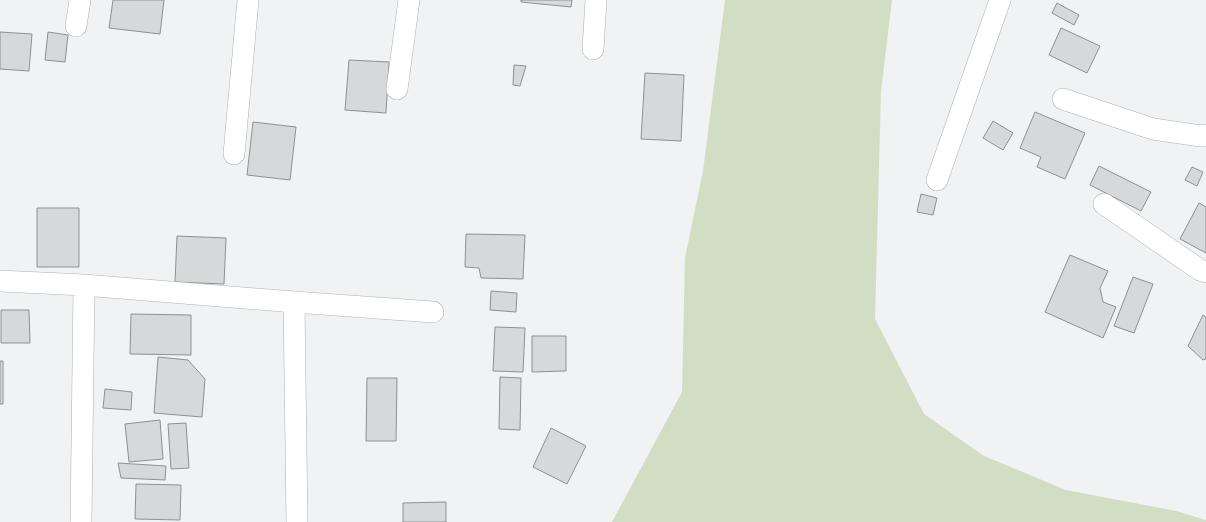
<svg xmlns="http://www.w3.org/2000/svg" width="1206" height="522" font-family="'Exo 2',sans-serif">
<rect width="100%" height="100%" fill="#f0f2f3"/>
<path fill="#d2dec4" d="M725,0H892L881,91L875,319L924,414L984,456L1066,490L1176,511L1206,520V522H612L682,392L685,258L703,171Z"/>
<path fill="#d7d8d9" stroke="#8f9091" d="M113,0H164L160,34L109,28Z
M521,0H572L571,7L521,2Z
M1057,3L1079,15L1074,25L1052,13Z
M1061,28L1100,46L1087,73L1049,55Z
M0,32L32,34L29,71L0,69Z
M48,32L68,35L65,62L45,60Z
M349,60L389,62L386,113L345,110Z
M514,65L526,66L520,86L513,85Z
M645,73L684,75L681,141L641,139Z
M1035,112L1085,133L1065,179L1037,167L1041,157L1020,148Z
M993,121L1013,133L1003,150L983,138Z
M253,122L296,127L290,180L247,175Z
M1099,166L1151,192L1141,211L1090,185Z
M1192,167L1203,172L1197,186L1185,180Z
M921,194L937,198L933,215L917,212Z
M1199,203L1206,207V253L1180,239Z
M37,208H79V267H37Z
M466,234L525,235L523,279L481,278L479,268L465,267Z
M177,236L226,238L224,284L175,282Z
M1070,255L1108,271L1100,288L1103,302L1116,307L1103,338L1045,312Z
M1133,277L1153,284L1134,333L1114,326Z
M491,291L517,293L516,312L490,310Z
M1,310H29L30,343H1Z
M131,314L191,315V355L130,354Z
M1203,315L1206,317V359L1203,360L1188,346Z
M495,327L525,328L523,372L493,371Z
M532,336H566V371L532,372Z
M158,357L188,360L205,379L202,417L154,413Z
M0,361H3V404H0Z
M500,377L521,378L520,430L499,429Z
M367,378H397L396,441H366Z
M105,389L132,392L131,410L103,408Z
M160,420L163,459L129,462L125,424Z
M186,423L189,468L171,469L168,424Z
M551,428L586,446L567,484L533,467Z
M118,463L166,466L165,480L121,478Z
M136,484L181,485L180,520L135,519Z
M446,502V522H403V503Z"/>
<g fill="none" stroke-linecap="round" stroke-linejoin="round">
<g stroke="#afb0b1" stroke-width="22">
<path id="minor" d="M76,26L80,0
M593,49L596,0
M397,89L409,0
M1063,99L1153,129L1201,136L1206,135
M234,154L248,0
M937,180L1000,0
M1104,204L1200,270L1206,272
M0,281L84,285L294,302L433,312
M294,302L297,522
M81,522L84,285"/>
</g>
<use href="#minor" stroke="#fff" stroke-width="21"/>
</g>
</svg>
